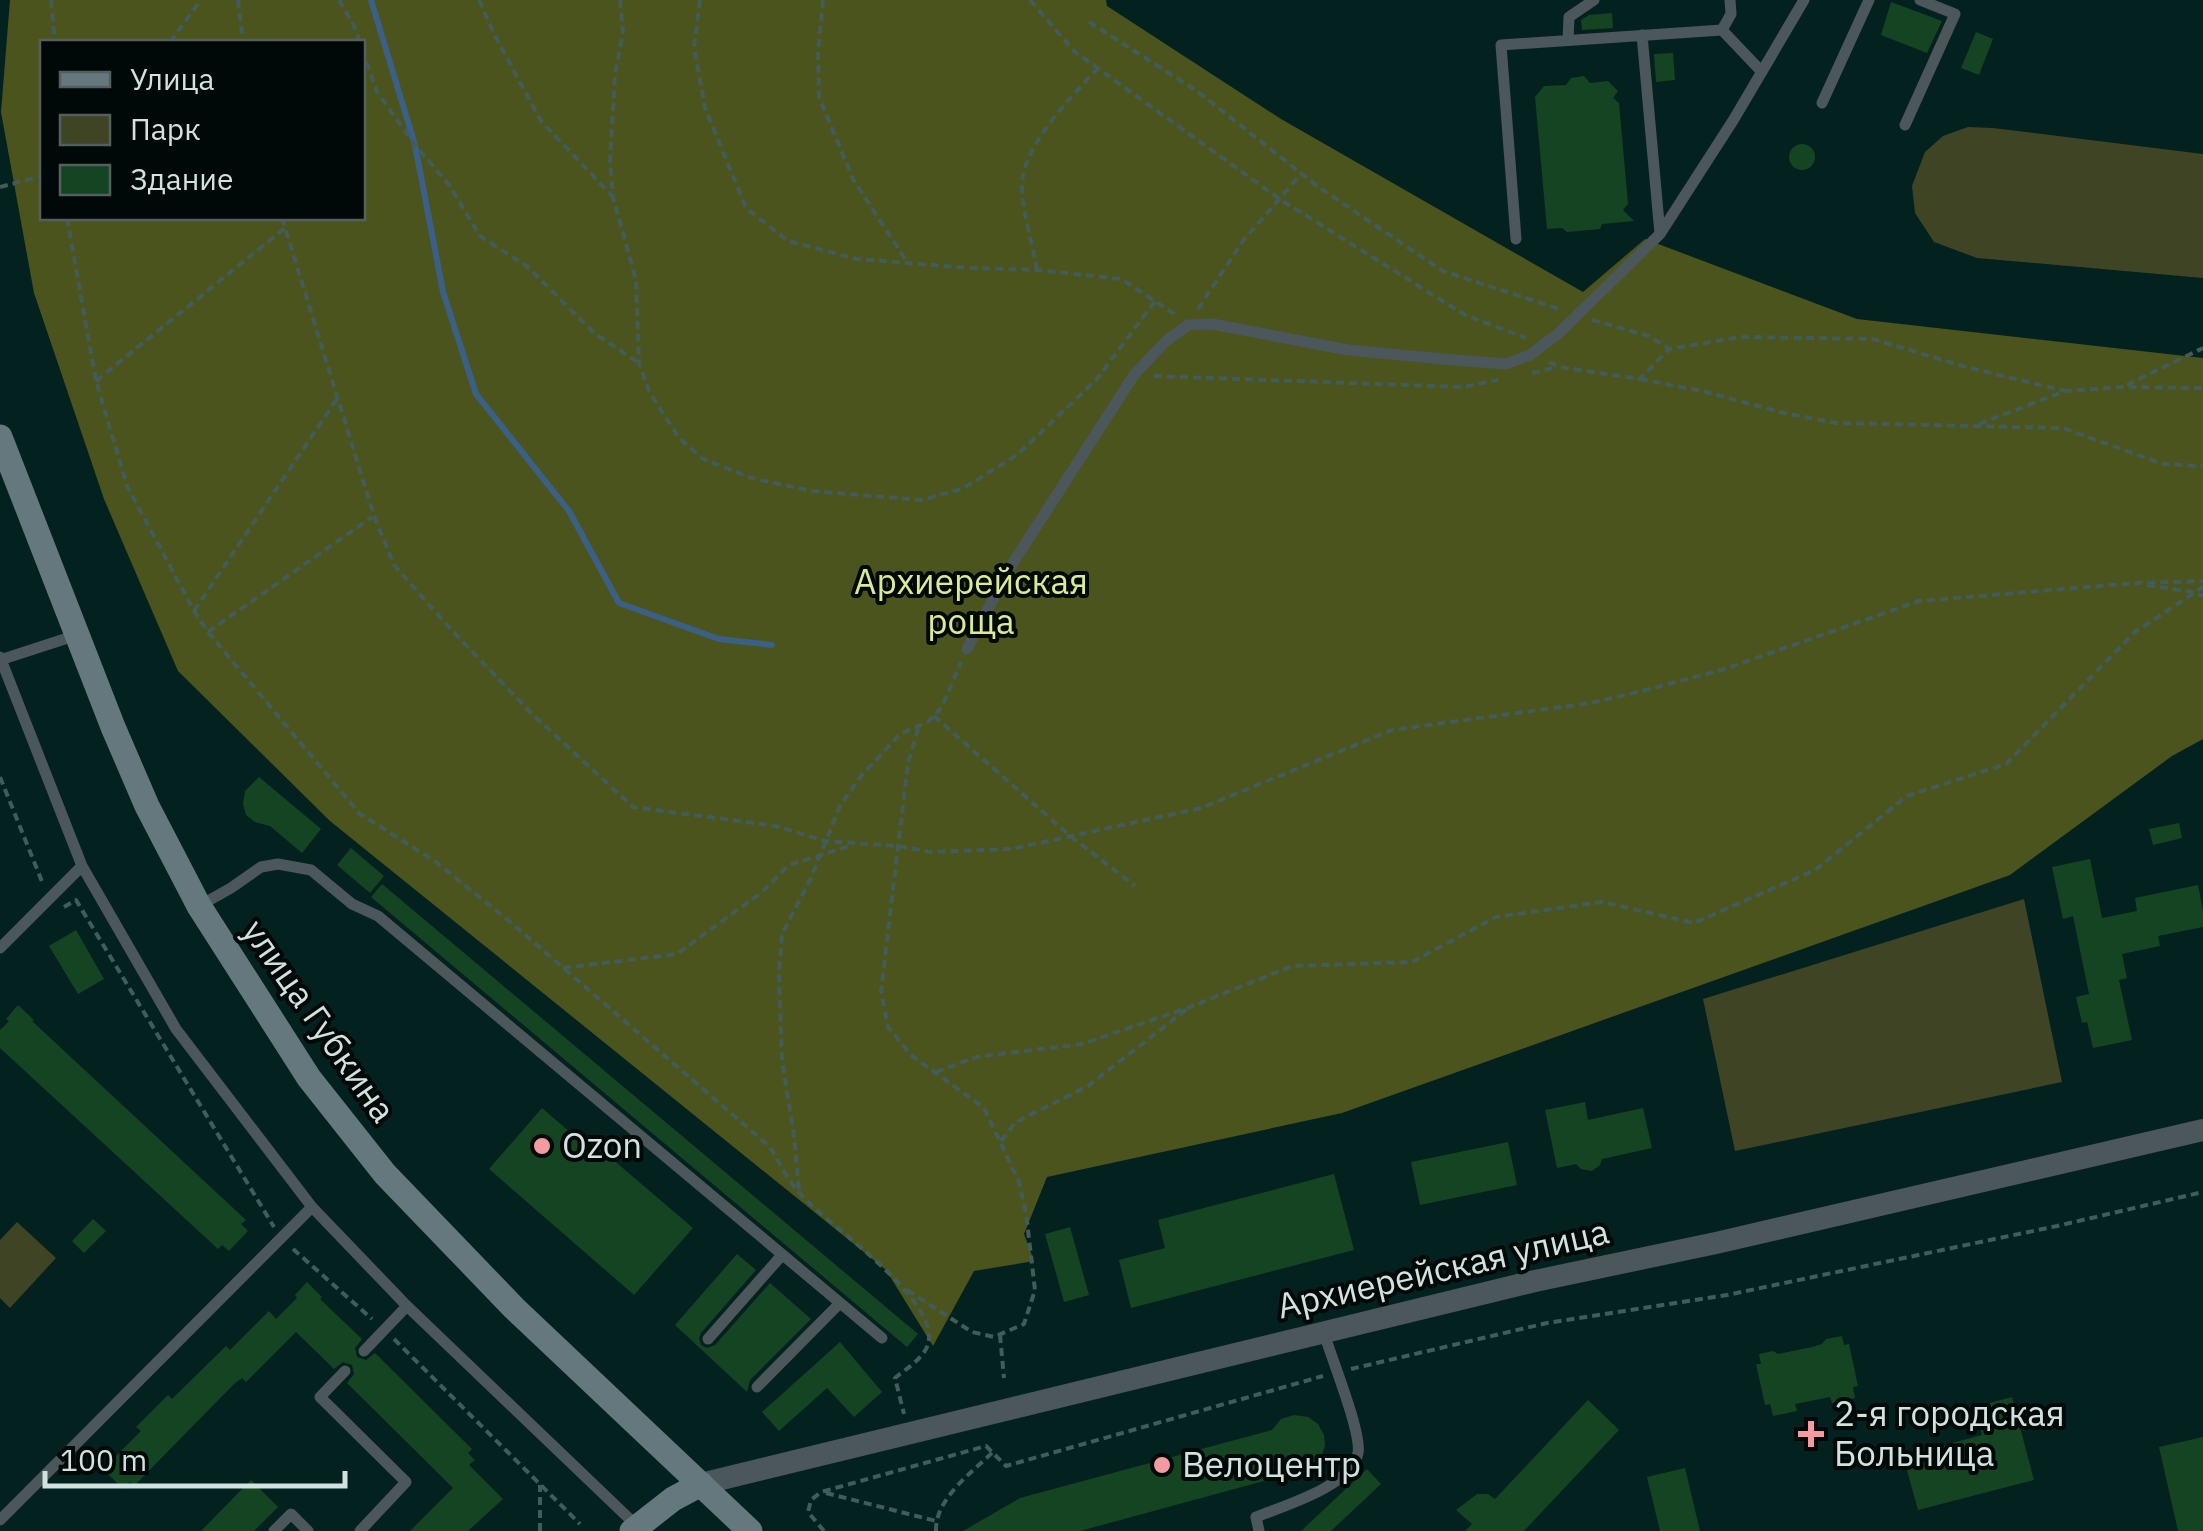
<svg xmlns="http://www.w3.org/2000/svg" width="2203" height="1531" font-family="'IBM Plex Sans',sans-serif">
<rect width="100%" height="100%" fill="#03221f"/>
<path fill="#3f4424" d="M1968,127L1993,128L2203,154V278L1977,258L1934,242L1915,213L1912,186L1925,152L1943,136Z
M2024,899L2062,1082L1735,1151L1703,999Z
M17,1222L56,1258L10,1308L0,1298V1240Z"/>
<path fill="#4c541e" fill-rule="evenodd" d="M10,0H1106L1107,6L1281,119L1583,292L1645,239L1857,319L2203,358V739L2172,756L2010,875L1342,1113L1047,1177L1024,1234L1034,1261L974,1271L933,1346L886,1270L330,821L178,671L104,499L34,293L1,112ZM42,42H362V218H42Z"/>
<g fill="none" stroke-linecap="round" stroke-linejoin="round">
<path stroke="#3b6087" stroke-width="6" d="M371,0L415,145L443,292L476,394L569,511L619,603L719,639L772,645"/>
</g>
<path fill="#154423" d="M1891,2L1942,21L1927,53L1881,35Z
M1612,13L1613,28L1582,30L1581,20L1589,15Z
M1976,32L1993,39L1979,75L1961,68Z
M1673,53L1675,80L1656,82L1654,54Z
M1584,76L1590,83L1608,81L1618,91L1613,98L1619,103L1628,204L1623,210L1634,221L1602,224L1600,229L1567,232L1562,228L1547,229L1535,97L1544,86L1566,85L1571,78Z
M1789 157a13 13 0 1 1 26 0a13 13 0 1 1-26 0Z
M259,777L321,829L302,853L270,826L255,822L246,815L243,804L245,791Z
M2179,823L2182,838L2153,845L2149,829Z
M351,848L384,876L370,893L337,865Z
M2090,859L2102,918L2137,911L2135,898L2198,885L2203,911V927L2158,936L2160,946L2122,954L2127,978L2119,980L2132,1040L2093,1048L2087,1022L2082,1023L2076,997L2089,994L2073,916L2063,919L2052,867Z
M382,884L918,1334L907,1347L371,897Z
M76,930L104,979L78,994L49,946Z
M18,1005L34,1020L32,1021L246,1220L241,1224L248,1231L229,1251L222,1245L218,1249L0,1048V1030L9,1021L6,1019Z
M1585,1102L1588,1120L1643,1108L1652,1148L1602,1159L1600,1165L1592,1171L1581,1169L1576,1164L1557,1168L1545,1110Z
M542,1108L592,1151L597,1146L693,1228L634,1295L489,1169Z
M1508,1142L1517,1185L1420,1205L1411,1162Z
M1334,1174L1354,1250L1131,1308L1119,1260L1165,1248L1158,1220Z
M93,1219L106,1231L84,1253L72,1241Z
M1070,1227L1089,1295L1064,1302L1045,1234Z
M737,1254L756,1270L701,1333L699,1338L701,1345L707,1348L715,1345L770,1283L811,1319L750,1380L747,1392L675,1325Z
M307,1282L322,1297L320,1299L362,1339L355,1348L357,1357L366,1360L375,1353L472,1449L468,1453L475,1460L469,1465L503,1499L468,1531H410L453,1488L347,1383L354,1374L352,1365L343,1362L334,1369L296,1332L246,1382L242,1378L234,1384L134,1486L130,1482L123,1489L103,1469L141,1431L136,1427L168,1395L172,1399L226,1346L230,1350L269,1311L276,1319L297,1298L295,1295Z
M1842,1336L1844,1345L1849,1344L1858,1386L1853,1387L1855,1398L1832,1403L1830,1397L1795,1404L1797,1411L1773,1416L1770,1404L1765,1405L1756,1364H1761L1759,1354L1773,1351L1778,1354L1812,1347L1822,1344L1826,1339Z
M840,1342L882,1392L854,1417L827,1388L779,1431L762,1412Z
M2012,1397L2034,1480L1918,1510L1903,1456L1982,1435L1975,1407Z
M1588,1400L1619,1430L1524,1531H1465L1472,1524L1456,1510L1477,1494H1488L1495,1499Z
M1294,1415L1308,1417L1318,1424L1324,1435L1325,1446L1320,1460L1308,1469L1080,1531H963L1020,1498L1272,1430L1281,1419Z
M2203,1437V1531H2178L2159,1447Z
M1685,1468L1700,1531H1660L1647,1477Z
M1367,1469L1381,1484L1331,1531H1301Z
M251,1480L278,1507L254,1531H201Z"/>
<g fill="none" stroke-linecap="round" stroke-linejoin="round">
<path stroke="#415c59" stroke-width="4" stroke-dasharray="8 5" stroke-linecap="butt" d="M51,0L55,42
M238,0L243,42
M339,0L353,24L360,42
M479,0L495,36L541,121L613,197
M620,0L623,32L615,75L610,161L613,197L636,280L639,363L650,393L679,438L703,459L751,478L812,491L921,500L962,489L1017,455L1096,380L1156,300
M700,0L694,47L705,108L746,208L788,241L857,259L970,268L1037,270L1121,279L1176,315
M823,0L818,52L819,97L853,179L907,262
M1030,0L1075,52L1281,200L1465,315L1526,338
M1089,22L1197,91L1317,186L1443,271L1559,309
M170,42L201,0
M362,50L377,92L415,145L449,185L480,236L528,267L594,333L639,363
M0,187L42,176
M67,218L96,381L127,486L194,611L208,632L359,813L436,862L509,921L770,1147C780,1164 790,1184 804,1198C834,1229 931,1294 929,1339C928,1356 907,1368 895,1378L904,1414
M282,218L374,516L394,565L448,626L531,713L633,807L776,826L825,841L898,846L931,852L1012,849L1201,808L1392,730L1591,703L1638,692L1722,670L1919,601L2137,583L2203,581
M1037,270C1033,245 1021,208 1022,184C1023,145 1072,96 1098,68
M1198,309L1242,242L1301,174
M1592,320L1649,336L1669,349
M1549,362L1560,367L1640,379L1669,349L1740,337L1873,339L1966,367L2065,391
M1532,373L1557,367
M1154,376L1463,387L1498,380
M1640,379L1702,391L1784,413L1836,423L2063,428L2163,464L2203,466
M96,381L285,228
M2127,385L2203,348
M1979,424L2065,391L2123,387L2203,388
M2147,585L2192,592L2203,596
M194,611L337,399
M208,632L372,517
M934,716L1069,835L1135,886
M0,777L43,884
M64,907L76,900L274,1227
M563,968L677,954L762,892L789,865L853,845
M936,1072L976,1057L1082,1044L1190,1007L1292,966L1412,962L1496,917L1602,902L1694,923L1815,870L1907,796L2006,764L2135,632L2203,587
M1001,1141L1016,1122L1088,1086L1187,1009
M799,1189L794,1136L782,1060L779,974L782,934L810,880L840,806L861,776L900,734L928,722L942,707L961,662
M293,1249L372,1319
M907,1290L972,1332L994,1337L1024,1324L1035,1290L1026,1213L1019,1182L984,1108L911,1055L888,1027L881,991L908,763L919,726
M1000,1335L1004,1378
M394,1339L580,1524
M1351,1369L1547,1323L1727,1295L2057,1226L2203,1192
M826,1493L936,1521
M540,1531V1485
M824,1531L808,1512L811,1500L821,1492L986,1446L1006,1466L1323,1376
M936,1531C935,1499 971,1473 993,1452"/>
<path stroke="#4b575b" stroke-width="11" d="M1722,30L1731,14L1730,0
M1642,35L1660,234
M1568,40L1569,17L1594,0
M1822,103L1869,0
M1905,125L1955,14L1920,0
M1516,239L1501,45L1722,30L1762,72
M967,649L1009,569L1134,375L1165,342L1188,325L1212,324L1348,350L1454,360L1506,364L1530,355L1559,333L1660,234L1734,119L1804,0
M0,657L82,866L176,1029L312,1207L407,1306L639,1528
M0,660L77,635
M199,906L231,888L261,867L278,864L311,870L352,904L378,916L882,1338
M0,948L82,866
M708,1339L782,1255
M364,1351L407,1306
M345,1371L320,1397L406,1482L360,1531
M757,1387L840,1303
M0,1520L312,1207
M274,1531L291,1514L308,1531
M1259,1531L1256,1517C1283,1506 1352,1486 1358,1453C1362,1433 1331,1357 1324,1333"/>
<path stroke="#4b575b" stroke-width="22" d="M701,1484L1535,1281L1716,1243L2203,1130"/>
<path stroke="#64787e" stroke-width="25" d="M0,437L113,727L147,806L199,906L309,1078L385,1174L514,1308L750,1531
M632,1531L673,1499L701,1484"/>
</g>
<g fill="#f49aa1" stroke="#010908" stroke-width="4">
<circle cx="542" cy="1146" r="10"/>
<path d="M1806 1419h10v10h10v10h-10v10h-10v-10h-10v-10h10z"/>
<circle cx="1162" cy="1465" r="10"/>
</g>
<g text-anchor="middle" stroke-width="8" stroke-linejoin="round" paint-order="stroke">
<g font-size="35" fill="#dce996" stroke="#010908">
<text x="971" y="594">Архиерейская<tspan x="971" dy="40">роща</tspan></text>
</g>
<g font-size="35" fill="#d1e2df" stroke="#010908">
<text transform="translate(319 1021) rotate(55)" y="12">улица Губкина</text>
<text transform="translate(1443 1269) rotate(-13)" y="12">Архиерейская улица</text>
</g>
<g font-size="35" fill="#d1e2df" stroke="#010908" text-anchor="start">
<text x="562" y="1158">Ozon</text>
<text x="1834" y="1426">2-я городская<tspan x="1834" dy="40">Больница</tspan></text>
<text x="1182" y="1477">Велоцентр</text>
</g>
</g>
<rect x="40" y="40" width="325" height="180" fill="#010908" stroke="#54605e" stroke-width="2.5"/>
<rect x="60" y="72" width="50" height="15" fill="#64787e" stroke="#54605e" stroke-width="2.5"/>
<text x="130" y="90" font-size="30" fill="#d1e2df">Улица</text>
<rect x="60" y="115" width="50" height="30" fill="#3f4424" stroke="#54605e" stroke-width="2.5"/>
<text x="130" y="140" font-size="30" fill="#d1e2df">Парк</text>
<rect x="60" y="165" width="50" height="30" fill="#154423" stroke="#54605e" stroke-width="2.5"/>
<text x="130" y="190" font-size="30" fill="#d1e2df">Здание</text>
<path d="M45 1471v15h300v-15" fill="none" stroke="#d1e2df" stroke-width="5"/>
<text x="60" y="1471" font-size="30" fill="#d1e2df" stroke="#010908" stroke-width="8" paint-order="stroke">100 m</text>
</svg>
